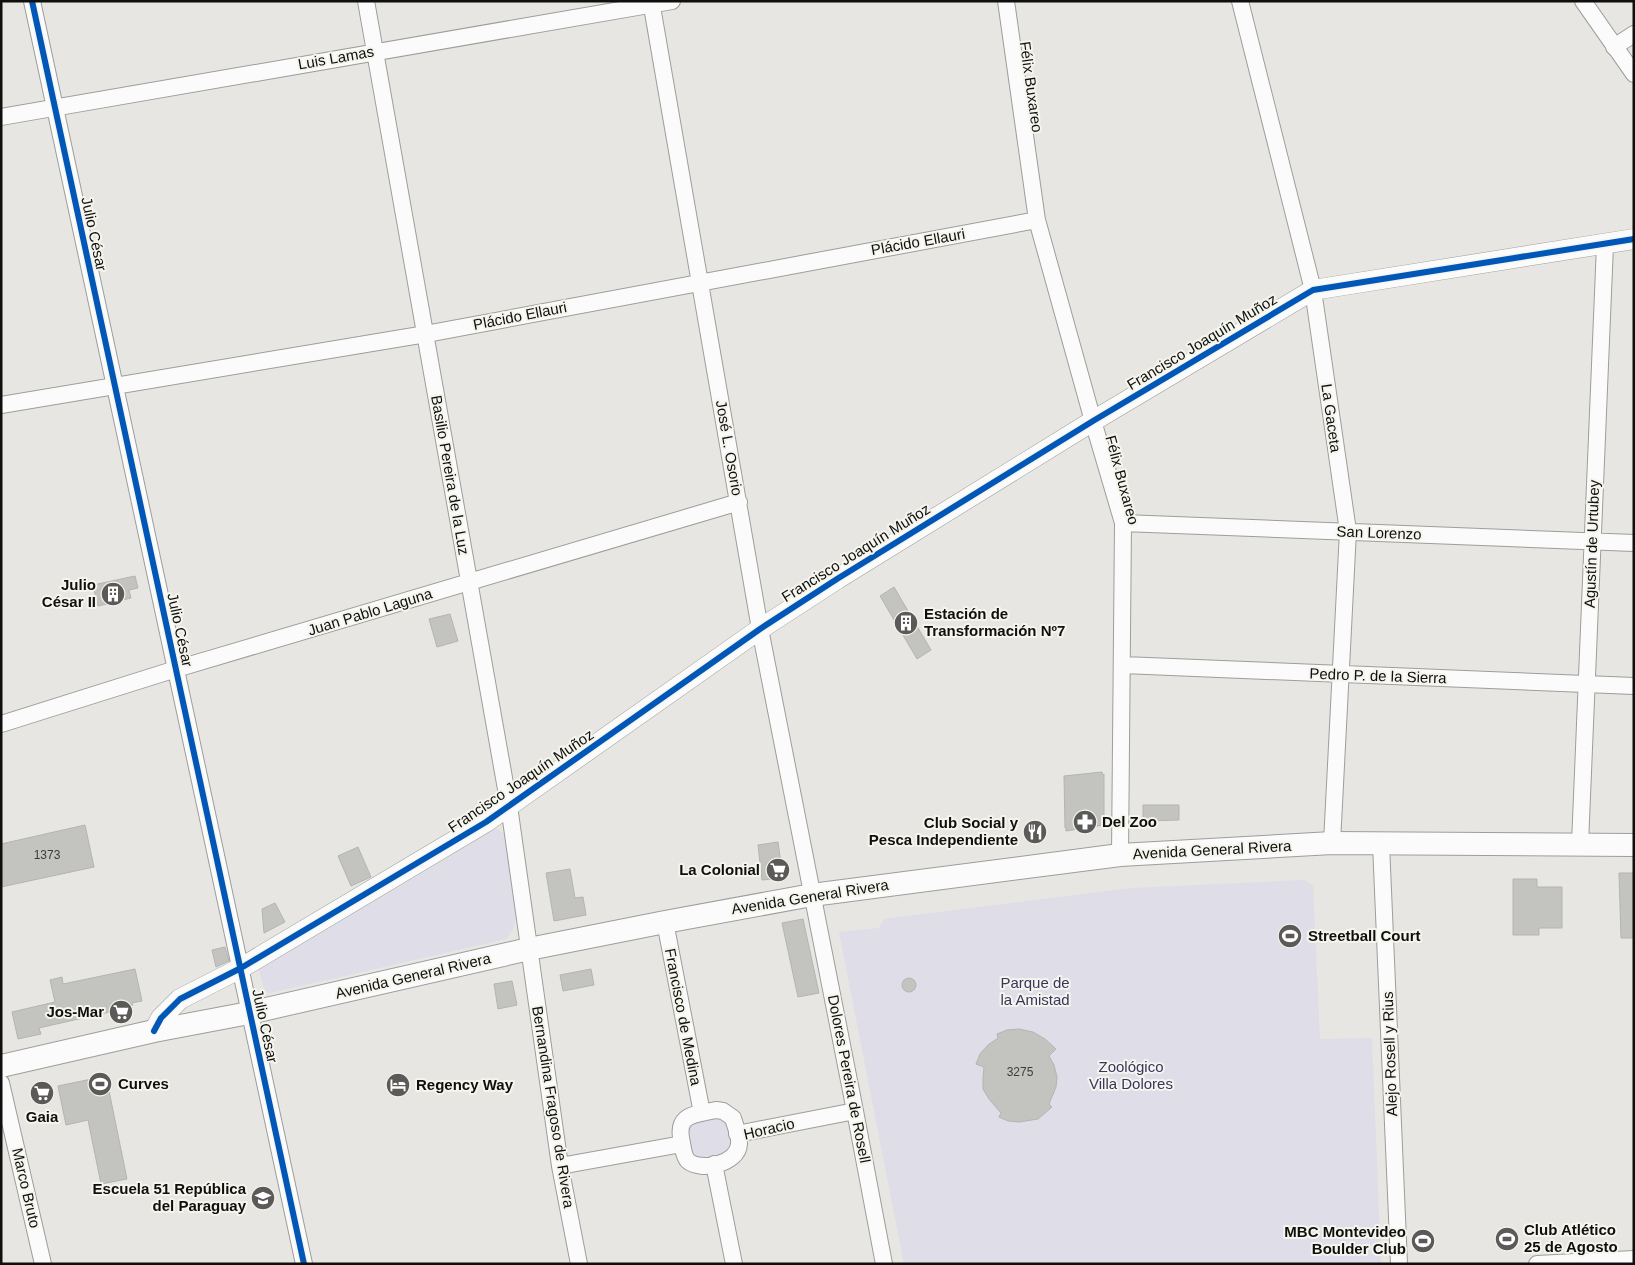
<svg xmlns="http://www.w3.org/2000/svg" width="1635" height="1265" font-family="Arial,sans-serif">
<rect width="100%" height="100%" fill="#e7e6e2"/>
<path fill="#dedde8" d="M497,829C504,832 506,836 509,843L516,911C516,923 514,930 506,939L270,993L264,990L259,970L261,964C339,921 417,878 492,830Z
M1305,880L1313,886L1320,1039L1372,1038L1381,1264H904L839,932L879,928L884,919L1132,888Z
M721,1118L727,1122L731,1147L727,1153L699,1158L693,1154L688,1128L692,1123Z"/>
<path fill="#c3c3c0" stroke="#b4b4b1" d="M135,576L138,588L129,590L131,598L98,606L93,585Z
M894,587L931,650L917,659L880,596Z
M450,614L458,641L437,647L429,619Z
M1102,772L1103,775L1104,774V825L1066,831V828H1065L1064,776Z
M1143,805H1179V820L1143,821Z
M85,825L94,867L1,887V844Z
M778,842L783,878L762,880L758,845Z
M358,847L371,877L351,886L338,856Z
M570,869L575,898L583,897L586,915L554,921L546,873Z
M1619,873H1634V938H1621Z
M1513,879H1537V887H1562V928H1539V935H1513Z
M275,903L285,922L264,933L262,909Z
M803,919L819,993L798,997L782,923Z
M225,947L229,961L216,967L212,950Z
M135,969L142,1001L132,1003L133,1005L127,1006V1008L39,1028L41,1034L18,1039L12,1012L55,1002L50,980L62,977L63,984Z
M591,969L594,985L563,991L560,975Z
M902 985a7 7 0 1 1 14 0a7 7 0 1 1-14 0Z
M512,981L517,1005L498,1009L494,984Z
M1019,1029L1033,1032L1045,1039L1056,1049L1049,1056L1054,1065L1057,1077L1056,1087L1049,1104L1052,1107L1038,1119L1019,1122L1008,1121L999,1117L1001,1113L989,1099L983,1089V1078L984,1067L976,1064L980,1054L988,1045L998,1038L997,1034L1007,1030Z
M106,1076L127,1179L101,1184L88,1120L66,1125L58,1086Z"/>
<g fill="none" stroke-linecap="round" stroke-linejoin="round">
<g stroke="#9d9d9a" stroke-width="18">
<path id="minor" d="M32,1L304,1264
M366,1L509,806L560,1166L579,1264
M651,1L760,629L855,1111L884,1264
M1006,1L1037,220L1093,421L1123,523L1120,855
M1240,1L1313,290L1348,531L1332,843
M1583,1L1634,74
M1614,47L1634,34
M1,117L672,1
M1,405L426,334L1037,220
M1123,523L1634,543
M1123,665L1634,686
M1,724L176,669L739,502
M1381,844L1399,1264
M1580,844L1605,245
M665,922L702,1113
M1,1083L43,1264
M716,1110L723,1111L733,1118C735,1126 740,1136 739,1144C738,1164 701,1172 688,1161C684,1157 683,1149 682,1143C675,1114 693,1115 716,1110Z
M737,1134L855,1111
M714,1164L734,1264
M560,1166L682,1144
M1537,1264L1634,1259"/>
</g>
<g stroke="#9d9d9a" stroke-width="21">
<path id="tertiary" d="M154,1031L161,1018L180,999L241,968L486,822L760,629L837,579L1093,421L1313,290L1634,239"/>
</g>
<g stroke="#9d9d9a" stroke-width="24">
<path id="secondary" d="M1,1066L154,1031L249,1013L529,949L665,922L812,895L1120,855L1332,843L1634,845"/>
</g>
<use href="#minor" stroke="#fbfbfb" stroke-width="16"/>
<use href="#tertiary" stroke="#fbfbfb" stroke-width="20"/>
<use href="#secondary" stroke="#fbfbfb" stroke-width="22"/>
<g stroke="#f5f5ee" stroke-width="9">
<path id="cycleway" d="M32,1L304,1264
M154,1031L161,1018L180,999L241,968L486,822L760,629L837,579L1093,421L1313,290L1634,239"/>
</g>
<use href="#cycleway" stroke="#0057b8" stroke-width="6"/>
</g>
<defs>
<g id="building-disc" transform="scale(1.25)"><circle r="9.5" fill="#5b5a58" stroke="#f5f5ee"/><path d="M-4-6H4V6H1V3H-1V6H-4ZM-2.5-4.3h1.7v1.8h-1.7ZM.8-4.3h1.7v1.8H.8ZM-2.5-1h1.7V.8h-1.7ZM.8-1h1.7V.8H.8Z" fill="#fff"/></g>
<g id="pharmacy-disc" transform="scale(1.25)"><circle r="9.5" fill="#5b5a58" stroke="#f5f5ee"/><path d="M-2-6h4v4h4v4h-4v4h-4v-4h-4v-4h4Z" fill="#fff"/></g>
<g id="restaurant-disc" transform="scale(1.25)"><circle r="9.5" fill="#5b5a58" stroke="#f5f5ee"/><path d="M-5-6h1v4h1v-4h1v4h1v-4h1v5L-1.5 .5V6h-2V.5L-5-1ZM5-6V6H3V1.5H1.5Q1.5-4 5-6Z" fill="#fff"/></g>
<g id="supermarket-disc" transform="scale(1.25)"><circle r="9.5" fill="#5b5a58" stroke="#f5f5ee"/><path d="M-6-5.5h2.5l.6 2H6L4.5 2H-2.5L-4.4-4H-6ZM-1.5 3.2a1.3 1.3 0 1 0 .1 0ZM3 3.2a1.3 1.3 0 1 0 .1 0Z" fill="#fff"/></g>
<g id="stadium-disc" transform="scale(1.25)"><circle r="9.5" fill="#5b5a58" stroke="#f5f5ee"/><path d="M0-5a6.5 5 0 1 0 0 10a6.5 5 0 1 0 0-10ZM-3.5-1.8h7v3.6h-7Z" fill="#fff"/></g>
<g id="hotel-disc" transform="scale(1.25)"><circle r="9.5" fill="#5b5a58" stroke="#f5f5ee"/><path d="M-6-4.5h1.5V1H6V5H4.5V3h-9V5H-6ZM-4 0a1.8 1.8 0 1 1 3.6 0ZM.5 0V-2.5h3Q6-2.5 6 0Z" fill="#fff"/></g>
<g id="school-disc" transform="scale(1.25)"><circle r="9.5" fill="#5b5a58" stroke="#f5f5ee"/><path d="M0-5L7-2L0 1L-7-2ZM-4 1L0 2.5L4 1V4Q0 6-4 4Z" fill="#fff"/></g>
</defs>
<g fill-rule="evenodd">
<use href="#building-disc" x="113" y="594"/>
<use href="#building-disc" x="906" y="623"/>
<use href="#pharmacy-disc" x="1085" y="822"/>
<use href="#restaurant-disc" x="1035" y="832"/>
<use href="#supermarket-disc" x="778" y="870"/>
<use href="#stadium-disc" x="1290" y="936"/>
<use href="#supermarket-disc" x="121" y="1012"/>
<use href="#stadium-disc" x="100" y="1084"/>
<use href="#hotel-disc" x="398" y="1085"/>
<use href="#supermarket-disc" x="42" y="1093"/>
<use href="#school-disc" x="263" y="1198"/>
<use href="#stadium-disc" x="1507" y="1239"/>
<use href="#stadium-disc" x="1423" y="1241"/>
</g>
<g text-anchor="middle" stroke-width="4" stroke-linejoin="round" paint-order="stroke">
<g font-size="12" fill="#3c3c3a">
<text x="47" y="859">1373</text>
<text x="1020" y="1076">3275</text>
</g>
<g font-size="15" fill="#0f0f0d" stroke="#f5f5ee">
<text transform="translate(336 58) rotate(-10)" y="5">Luis Lamas</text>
<text transform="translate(1031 87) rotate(82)" y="5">Félix Buxareo</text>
<text transform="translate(94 234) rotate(78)" y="5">Julio César</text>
<text transform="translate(918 242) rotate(-10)" y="5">Plácido Ellauri</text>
<text transform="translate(520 316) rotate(-11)" y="5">Plácido Ellauri</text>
<text transform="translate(1202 342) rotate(-31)" y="5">Francisco Joaquín Muñoz</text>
<text transform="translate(1331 418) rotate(82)" y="5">La Gaceta</text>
<text transform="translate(729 448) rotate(80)" y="5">José L. Osorio</text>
<text transform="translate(450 475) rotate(80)" y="5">Basilio Pereira de la Luz</text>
<text transform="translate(1122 480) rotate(75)" y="5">Félix Buxareo</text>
<text transform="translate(1379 533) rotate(2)" y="5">San Lorenzo</text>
<text transform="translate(1592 544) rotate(-88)" y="5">Agustín de Urtubey</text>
<text transform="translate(856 553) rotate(-32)" y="5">Francisco Joaquín Muñoz</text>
<text transform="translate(370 612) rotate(-17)" y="5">Juan Pablo Laguna</text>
<text transform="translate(180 630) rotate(78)" y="5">Julio César</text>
<text transform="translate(1378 676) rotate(2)" y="5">Pedro P. de la Sierra</text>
<text transform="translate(521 781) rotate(-34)" y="5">Francisco Joaquín Muñoz</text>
<text transform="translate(1212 850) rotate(-3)" y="5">Avenida General Rivera</text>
<text transform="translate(810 897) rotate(-9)" y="5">Avenida General Rivera</text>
<text transform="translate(413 976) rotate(-13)" y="5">Avenida General Rivera</text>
<text transform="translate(683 1017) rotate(79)" y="5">Francisco de Medina</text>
<text transform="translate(265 1026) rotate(78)" y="5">Julio César</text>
<text transform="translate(1390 1054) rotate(-92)" y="5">Alejo Rosell y Rius</text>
<text transform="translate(849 1079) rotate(79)" y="5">Dolores Pereira de Rosell</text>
<text transform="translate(553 1107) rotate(81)" y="5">Bernandina Fragoso de Rivera</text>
<text transform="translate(769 1129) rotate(-13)" y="5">Horacio</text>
<text transform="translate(26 1188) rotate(77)" y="5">Marco Bruto</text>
</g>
<g font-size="15" font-weight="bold" fill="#0f0f0d" stroke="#f5f5ee" text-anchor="end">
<text x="96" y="590">Julio<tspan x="96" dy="17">César II</tspan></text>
<text x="924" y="619" text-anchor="start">Estación de<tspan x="924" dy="17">Transformación Nº7</tspan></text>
<text x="1102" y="827" text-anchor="start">Del Zoo</text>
<text x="1018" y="828">Club Social y<tspan x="1018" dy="17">Pesca Independiente</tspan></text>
<text x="760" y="875">La Colonial</text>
<text x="1308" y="941" text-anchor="start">Streetball Court</text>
<text x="104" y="1017">Jos-Mar</text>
<text x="118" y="1089" text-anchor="start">Curves</text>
<text x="416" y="1090" text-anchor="start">Regency Way</text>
<text x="42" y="1122" text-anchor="middle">Gaia</text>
<text x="246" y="1194">Escuela 51 República<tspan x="246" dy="17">del Paraguay</tspan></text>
<text x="1524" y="1235" text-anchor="start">Club Atlético<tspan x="1524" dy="17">25 de Agosto</tspan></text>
<text x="1406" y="1237">MBC Montevideo<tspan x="1406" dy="17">Boulder Club</tspan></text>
</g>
<g font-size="15" fill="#39355f" stroke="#f5f5ee">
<text x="1035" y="988">Parque de<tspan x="1035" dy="17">la Amistad</tspan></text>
<text x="1131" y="1072">Zoológico<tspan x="1131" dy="17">Villa Dolores</tspan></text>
</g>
</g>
<rect width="1635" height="1265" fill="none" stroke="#0f0f0d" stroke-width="5"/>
</svg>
